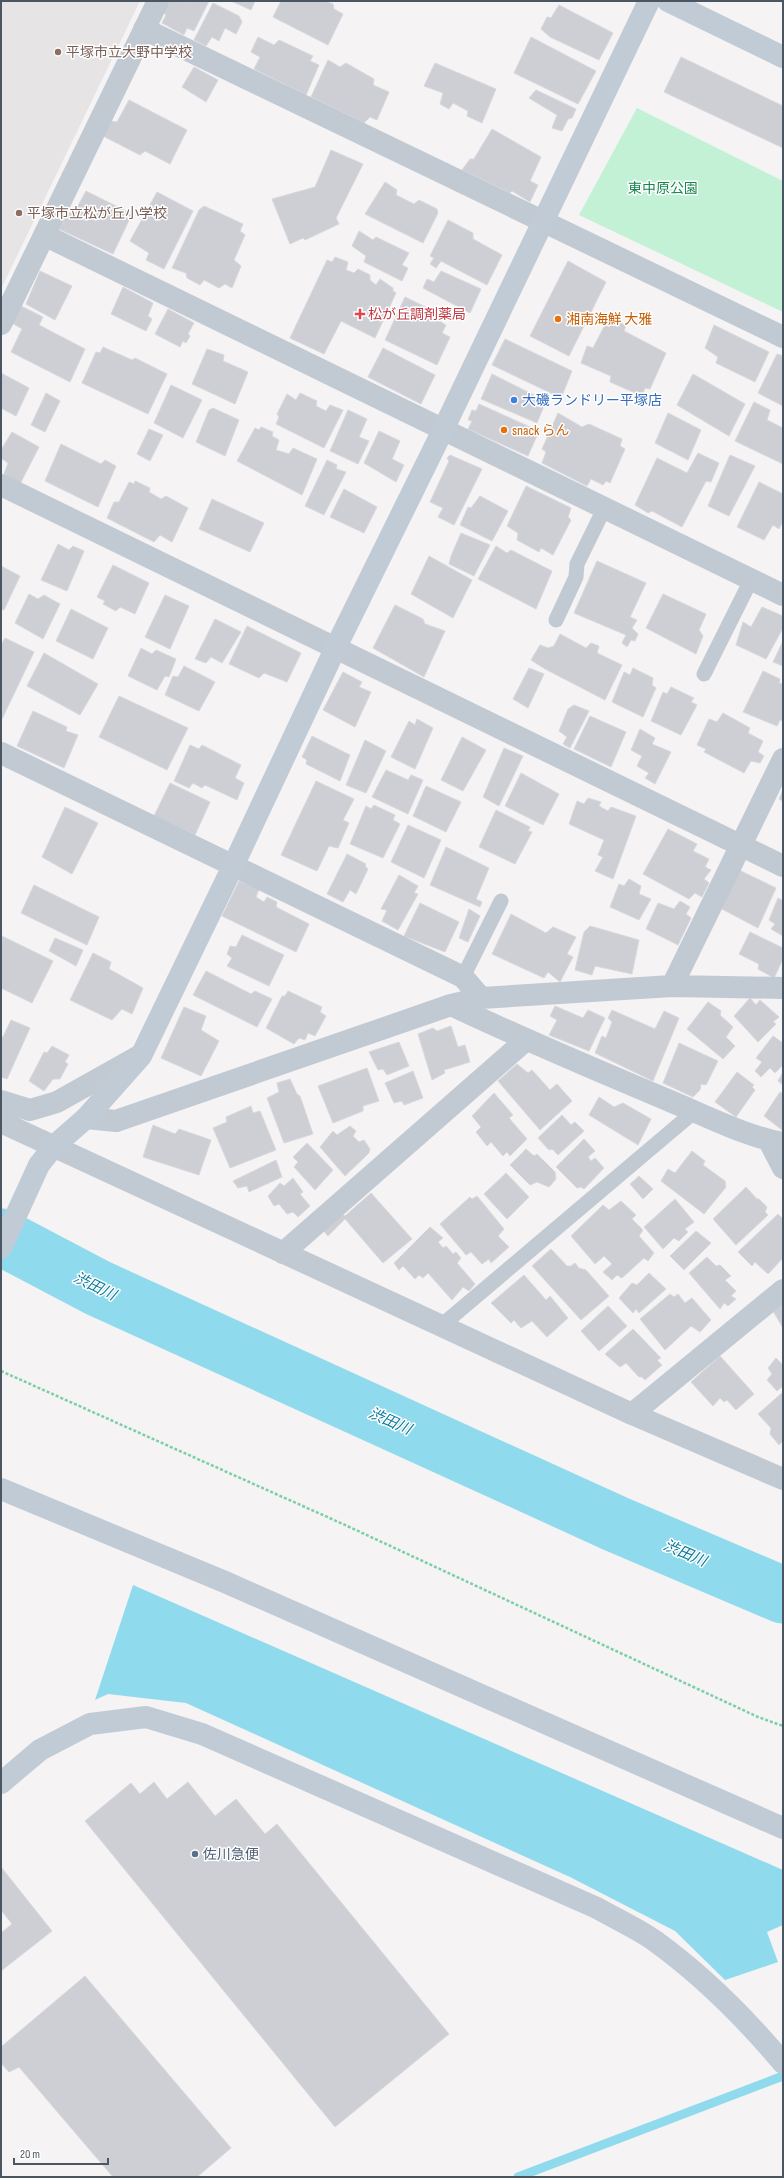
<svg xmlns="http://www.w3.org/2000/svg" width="784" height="2178" font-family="'Sofia Sans Condensed','Noto Sans JP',sans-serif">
<rect width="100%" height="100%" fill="#f5f3f3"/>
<path fill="#e6e4e5" d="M1,1H140L1,289Z"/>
<path fill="#c3f1d5" d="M637,108L783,181V312L579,215Z"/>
<path fill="#90daee" d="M133,1585L783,1870V1925L767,1932L778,1962L725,1980L675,1931L570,1877L186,1703L108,1694L95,1700Z"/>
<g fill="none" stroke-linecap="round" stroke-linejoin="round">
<path stroke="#90daee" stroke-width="9" d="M518,2177L783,2076"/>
<path stroke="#90daee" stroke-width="57" d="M1,1237L98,1288L616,1524L783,1595"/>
</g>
<path fill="#cdcfd5" stroke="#d7d9de" d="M167,1L187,2L209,1L194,31L187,28L184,35L162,23L166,15L162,11Z
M231,1H255L251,10Z
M281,1H325L333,4L334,9L343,14L328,45L273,17Z
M213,3L239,16L242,22L236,34L225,28L219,41L212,37L206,46L194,40Z
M559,5L613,33L599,60L550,37L541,29L547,17L551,18Z
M258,37L274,45L279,40L313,56L310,61L319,65L306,95L254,69L260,57L251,52Z
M531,37L596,71L578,104L514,73Z
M681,57L783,106V148L664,92Z
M328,60L340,67L346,63L374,79L373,85L389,92L377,120L370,117L364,123L311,97Z
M435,63L496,89L482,123L467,116L468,111L453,103L449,109L440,104L443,93L424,86Z
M194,67L218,80L206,102L182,87Z
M536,90L576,109L572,118L568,119L562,131L552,128L557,115L529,98Z
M129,100L187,130L170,164L145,151L140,155L103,136L111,121L117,122Z
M492,129L541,157L530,181L538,185L530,202L512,191L510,193L462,170L470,159H474Z
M331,150L363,164L336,218L339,224L305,240L303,238L290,244L272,199L315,187Z
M385,182L397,190L396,195L414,204L419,200L437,209L438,213L423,243L365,214Z
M86,191L132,214L113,254L59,229L68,213H74Z
M157,192L193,211L164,269L146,260L149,253L130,241Z
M204,206L243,224L240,231L245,235L234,260L241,266L232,288L225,284L219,288L204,280L200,285L187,278L186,273L172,268L199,210Z
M448,220L473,233V239L502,255L487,285L441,261L436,268L430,264L434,258L430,256Z
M359,231L373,240L376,237L409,253L402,265L408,268L402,281L364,262L366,256L352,246Z
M335,257L348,262L346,270L354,273L358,269L370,275V280L376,285L380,279L393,288V291L396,293L375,338L341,321L324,354L290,338L327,260L332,262Z
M568,261L606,282L569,356L530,336Z
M40,271L72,286L55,320L26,304Z
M441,271L481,289L470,313L423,288L427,279L434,282Z
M123,287L153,303L148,316L152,319L146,331L111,314Z
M405,297L440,314L439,321L446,325L442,333L450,337L437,365L385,340Z
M21,306L43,317L39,325L85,349L70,382L11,352L22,329L12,323Z
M168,309L194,323L188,334L190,336L186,343L183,341L180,347L155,334Z
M609,317L626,325L624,331L666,353L650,389L645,388L642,396L610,382L611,376L581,363L587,346L593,348Z
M714,325L769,352L755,382L716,363L718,357L705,348Z
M505,339L572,371L561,398L492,365Z
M103,347L132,360L135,358L167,374L148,414L82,383L96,352L100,353Z
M383,348L435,375L421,404L368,377Z
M207,349L224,355L223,361L248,372L235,404L192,384Z
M777,354L783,356V406L758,393Z
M1,373L29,388L16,416L1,408Z
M492,374L546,401L537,423L481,399Z
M693,374L745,404L729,436L677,405Z
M171,385L202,400L183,438L154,423Z
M46,393L60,401L45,432L31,425Z
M300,393L317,401L316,406L326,411L330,405L343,410L324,448L276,424L279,417L277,414L287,394L296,400Z
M754,402L770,410L767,420L783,428V464L735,441Z
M479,404L539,431L528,456L468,429L472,421L468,420L472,410L476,411Z
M213,408L239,420L225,456L196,442L209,410Z
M348,410L367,419L359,437L369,441L358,464L330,451Z
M558,413L582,427L589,424L622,439L620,446L625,449L610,483L606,481L603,485L591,479L587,486L542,463L546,452L542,449Z
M668,413L701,430L688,460L655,443Z
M261,427L273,432L272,436L279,440L276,450L289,454L293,448L317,459L302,495L237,461L255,428L259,430Z
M149,429L163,435L150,461L137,454Z
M379,431L400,441L392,459L404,465L396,482L364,463Z
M12,432L39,447L20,484L4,474L8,463L1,458V450Z
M61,444L101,464L105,460L116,466L98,507L45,481Z
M698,453L719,463L711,482L706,481L682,527L652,511L648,513L635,505L657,458L687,473Z
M450,455L482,469L454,525L438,517L443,508L430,502L449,461L447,458Z
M730,455L755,466L729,516L708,506Z
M327,460L337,465L336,469L346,472L324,515L305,506Z
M135,481L150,488L149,492L161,499L166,496L188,508L172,542L160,535L154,542L107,518L114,502H119L129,482L134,484Z
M759,482L783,494V521L779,529L773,525L764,540L737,527Z
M526,486L571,508L568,517L571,520L553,555L541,548L539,552L517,540L518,533L507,526Z
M344,489L377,507L364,533L330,517Z
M480,496L508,511L492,541L460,525L468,507L471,508Z
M212,499L264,523L250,552L199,529Z
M461,533L490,545L474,576L449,564L451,556Z
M58,544L69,550L73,546L84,551L67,591L41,580Z
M496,546L507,553L511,550L552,571L536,609L478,579Z
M429,556L472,580L453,618L411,594Z
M597,561L646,583L630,617L637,620L632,628L638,634L635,641L631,640L627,647L622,643L626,635L574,613Z
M113,565L149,583L135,614L120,607L116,611L103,604L105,601L97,597Z
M1,566L20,576L4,610L1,609Z
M29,594L38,599L44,595L60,604L43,639L15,623Z
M663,594L706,614L699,630L703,636L696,654L646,628Z
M165,595L189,606L170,649L145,637Z
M395,605L423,619L425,624L445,631L424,677L373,648Z
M762,607L783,616V628L766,659L736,645L743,622L751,627Z
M71,609L108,628L93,659L56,641Z
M215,619L241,632L222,663L211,657L206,663L195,659Z
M247,626L301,653L287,682L264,673L259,678L229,664Z
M560,634L586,648L591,643L599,646L597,653L622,665L605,700L545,669L531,660L540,645L548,648L554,646Z
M5,638L34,652L2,719L1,646Z
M783,641V666L773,662Z
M141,648L152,654L156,650L176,659L169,677L165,676L157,690L128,676Z
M44,653L98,684L80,715L27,686Z
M184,666L215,682L199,711L165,695L173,676L178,677Z
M529,668L544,674L528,708L513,699Z
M633,668L653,678L652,685L656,688L643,717L612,702L624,672L630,675Z
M763,671L780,679L779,683L783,684V721L780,720L777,726L743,712Z
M343,672L362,682L359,687L371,692L355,727L323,710Z
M671,687L694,698L691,702L697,705L681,735L651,721L663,692L667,694Z
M119,696L188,728L167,770L99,737Z
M574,705L589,711L570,748L563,744L567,737L559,731L568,709Z
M33,711L67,727L66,731L78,735L64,768L17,746Z
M723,713L750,728L748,733L763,741L758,752L764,756L760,763L751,761L744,773L704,752L706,749L697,745L709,719L717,722Z
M590,716L626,732L611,767L574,749Z
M417,719L433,728L415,769L391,757L409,721L415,725Z
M640,729L655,738L652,744L671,752L655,784L645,778L649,773L637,766L642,756L631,750Z
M312,736L350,755L340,781L306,764L307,760L302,757Z
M462,737L486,750L463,791L441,780Z
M365,740L386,751L366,793L346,785Z
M190,745L199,749L202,745L241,765L235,778L244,783L237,800L205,785L202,788L193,783L189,788L174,781Z
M504,748L523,756L499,806L483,797Z
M386,770L408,780L411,775L423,780L408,814L372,797Z
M521,773L559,794L543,825L505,806Z
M316,781L354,799L343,820L349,823L338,848L329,846L317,871L281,855Z
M170,783L210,802L195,835L154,816Z
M426,786L461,802L446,832L413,816Z
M783,790V801L779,799Z
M588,798L601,802L599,806L608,811L611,807L636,816L613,879L595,871L603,857L598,855L604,840L569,824L577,801L584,804Z
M374,805L395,815L393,820L400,824L383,858L350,844L366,806L371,809Z
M65,807L98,823L72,874L42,857Z
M496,810L530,827L528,831L532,832L515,864L479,847Z
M408,825L441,840L424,878L391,862Z
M668,829L697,844L693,851L709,859L705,867L711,870L704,879L709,883L702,897L695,893L689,899L643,874Z
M446,847L489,868L476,899L482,902L480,907L430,885Z
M347,854L366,864L365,866L368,869L356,894L350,890L343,902L327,894Z
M739,870L776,888L758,928L720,908Z
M399,875L418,886L414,893L418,894L398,930L382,921L387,910L381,909Z
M629,879L641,886L639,894L651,899L639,920L610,907L619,884L624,886Z
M239,881L259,889L256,897L264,902L267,897L277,902L276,907L309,924L296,952L222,916Z
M34,885L99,917L87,945L21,913Z
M778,898L782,900L783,898V936L771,929L775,924L769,920Z
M680,901L690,907L686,914L691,918L678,945L646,929L658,903L674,909Z
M420,903L459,922L445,952L404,936Z
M469,909L480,916L468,942L459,938Z
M511,914L546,933L553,927L576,937L567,954L573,957L560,982L548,972L544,978L492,954Z
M590,926L639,940L632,974L595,966L592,975L575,970L584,932Z
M750,932L783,948V959L774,978L758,969L759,964L739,954Z
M242,935L284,955L269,986L227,966L232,958L227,954L230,946L236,947Z
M2,936L53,961L32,1003L1,988Z
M55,938L83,950L76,966L49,951Z
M93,953L111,962L109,969L143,988L132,1014L122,1009L112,1020L70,1000Z
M206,971L251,994L255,991L272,999L257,1027L193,995Z
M288,991L322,1007L320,1012L326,1016L315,1036L308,1033L305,1040L299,1038L294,1044L266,1028L282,996H285Z
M750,998L756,1005L760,1000L779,1017L773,1022L776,1024L758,1042L734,1016Z
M708,1002L721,1011L720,1015L733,1027L726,1037L735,1046L723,1059L687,1029Z
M555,1006L583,1018L588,1010L605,1018L589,1051L549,1035L557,1020L550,1016Z
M184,1007L206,1016L201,1030L219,1041L201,1076L161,1058Z
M612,1010L655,1029L664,1011L679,1018L653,1081L595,1053L602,1036L606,1038L612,1022L608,1018Z
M11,1020L30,1028L7,1079L1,1077V1036L3,1037Z
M451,1026L458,1047L465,1045L470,1062L444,1070L445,1073L432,1080L418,1034L433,1028L437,1031Z
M773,1036L783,1043V1065L775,1073L770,1068L761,1077L755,1071L762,1062L756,1058Z
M399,1042L409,1066L387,1075L383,1069L378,1070L369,1052Z
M679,1043L718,1061L706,1085L701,1084L700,1090L693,1097L663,1083Z
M52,1046L69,1055L65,1062L68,1064L60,1079H53L44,1091L29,1081L44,1052L47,1053Z
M517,1064L528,1073L532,1070L550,1090L557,1084L572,1101L540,1130L498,1081Z
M367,1068L379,1101L363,1106V1111L333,1123L318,1086Z
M413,1071L423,1098L404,1105L402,1101L394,1103L385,1083Z
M737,1072L754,1085L752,1087L755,1090L736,1117L715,1102Z
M783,1072V1085L778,1081Z
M290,1079L297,1094L300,1096L313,1134L284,1143L267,1098L279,1092L277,1083Z
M780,1092L783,1094L782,1130L764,1116Z
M494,1093L513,1115L509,1118L527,1139L510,1156L507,1152L503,1156L491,1142L487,1146L476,1132L481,1127L472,1116Z
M599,1097L614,1107L623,1103L651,1119L638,1145L589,1115Z
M251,1106L253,1113L260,1111L276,1150L230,1168L213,1128L227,1122L226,1117Z
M562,1115L571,1125L575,1122L584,1131L558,1155L552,1149L549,1150L538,1138Z
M153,1125L175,1134L179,1129L211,1140L199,1175L143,1157Z
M350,1126L356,1131L353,1136L359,1142L364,1140L370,1149L369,1153L345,1176L320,1147L333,1131L337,1135Z
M584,1139L595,1151L588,1157L591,1161L595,1158L604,1168L584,1189L581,1187L577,1188L556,1167Z
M307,1143L333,1170L315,1190L294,1167L298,1162L293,1157Z
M526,1149L534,1156L537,1154L555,1172L556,1179L549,1187L537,1182L530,1185L510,1165Z
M692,1151L705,1161L703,1165L725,1181L726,1187L704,1214L661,1181L668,1169L675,1173Z
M276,1160L282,1177L249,1192L247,1186L238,1188L233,1181Z
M506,1173L529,1197L507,1219L484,1194Z
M639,1176L653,1189L643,1199L630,1184Z
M293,1178L303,1192L300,1194L310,1206L298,1217L293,1212L287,1214L279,1204L274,1206L268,1196L280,1183L284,1186Z
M746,1187L757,1199H759L767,1207L765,1212L768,1215L736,1245L713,1219Z
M371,1193L412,1239L383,1263L345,1219L328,1236L323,1230L341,1213L345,1216Z
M477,1196L504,1229L498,1236L509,1247L491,1263L489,1259L482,1264L471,1252L466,1255L440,1224L470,1197L472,1199Z
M675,1199L694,1222L685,1229L688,1232L679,1241L674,1238L663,1249L644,1227Z
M621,1201L636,1215L632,1219L643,1230L639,1236L654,1253L648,1261L644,1258L622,1278L617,1275L612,1280L603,1272L612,1264L604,1256L595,1264L571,1236L603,1205L609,1210Z
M778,1214L783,1219V1258L768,1274L755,1262L752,1266L738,1252Z
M430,1227L443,1238L438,1242L443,1248L446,1246L453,1254L456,1252L461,1258L457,1263L475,1284L469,1291L463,1287L452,1300L428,1273L423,1278L419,1275L415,1279L403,1266L399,1270L394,1263Z
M696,1231L711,1243L684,1270L670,1256Z
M551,1249L567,1266H571L575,1263L579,1268L586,1270L609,1296L581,1320L532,1266Z
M707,1257L716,1266L720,1265L731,1276L725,1280L736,1291L731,1296L736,1299L728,1306L724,1303L720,1309L689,1273Z
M649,1273L666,1289L639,1313L636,1309L633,1313L619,1298L632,1283L637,1285Z
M524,1275L546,1300L550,1296L568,1318L547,1337L532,1321L521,1328L514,1320L511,1323L491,1303Z
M670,1294L674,1297L678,1294L685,1303L692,1298L711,1320L700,1332L691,1326L665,1350L640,1319Z
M783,1305V1328L773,1311Z
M608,1306L627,1326L599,1351L581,1331Z
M633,1329L661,1358L657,1360L662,1365L645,1380L642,1377H639L626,1363L620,1367L605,1354Z
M720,1356L754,1394L736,1410L727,1400L724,1402L720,1398L713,1406L691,1382Z
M776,1358L783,1365V1386L777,1391L767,1380L772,1374L768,1368Z
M783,1392V1441L779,1445L770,1434L771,1428L758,1414Z
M154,1782L167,1799L188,1782L215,1816L236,1799L265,1834L277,1824L449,2034L335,2127L85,1821L131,1783L140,1794Z
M1,1867L52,1931L1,1971V1933L12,1924L1,1910Z
M85,1976L231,2148L197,2177H113L19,2067L9,2072L1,2063V2047Z"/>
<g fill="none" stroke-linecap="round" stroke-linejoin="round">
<path stroke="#7ad0a6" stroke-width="2.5" stroke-dasharray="3 2" stroke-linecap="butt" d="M1,1371L343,1524L758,1717L783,1726"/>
<path stroke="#c1cad2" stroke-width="15" d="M556,620L576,577L577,564L604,509
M704,674L751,580
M463,977L501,901
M441,1326L695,1111"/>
<path stroke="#c1cad2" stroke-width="22" d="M144,29L783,337
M44,235L783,595
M1,324L158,1
M1,485L783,866
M1,753L463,977L481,998
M672,986L783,759
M451,1005C523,1039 596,1070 670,1101C704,1115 747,1137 783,1143
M1,1101L30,1110L57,1102L139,1056
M86,1118L116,1121L451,1005L481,998L672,986L783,988
M1,1122L632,1414L783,1479
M769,1141L783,1168
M283,1253L526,1040
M632,1414L783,1290"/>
<path stroke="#c1cbd6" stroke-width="22" d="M668,1L783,57
M1,1248L39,1165L54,1146L86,1118L141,1056L234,864L336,647L443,430L649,1
M1,1489L225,1582L783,1828
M1,1783L40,1750L90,1724L146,1717L202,1734L597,1908C616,1919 637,1928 655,1941C702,1975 746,2019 783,2063"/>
</g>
<g fill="#8d6e63" stroke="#fff" stroke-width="1.5">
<circle cx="58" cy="52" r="4"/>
<circle cx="19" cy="213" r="4"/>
</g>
<path fill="#e0444e" stroke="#fff" stroke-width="1.5" d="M358 308h4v4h4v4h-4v4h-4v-4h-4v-4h4z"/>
<g fill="#e8710a" stroke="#fff" stroke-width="1.5">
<circle cx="558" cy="319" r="4"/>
<circle cx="504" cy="430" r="4"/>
</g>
<circle fill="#3f7fe0" stroke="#fff" stroke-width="1.5" cx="514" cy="400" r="4"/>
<circle fill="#5c6f8a" stroke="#fff" stroke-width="1.5" cx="195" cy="1854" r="4"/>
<g text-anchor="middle" stroke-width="3" stroke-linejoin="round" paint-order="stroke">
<g font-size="14" fill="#785e54" stroke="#fff" text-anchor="start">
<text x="66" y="57">平塚市立大野中学校</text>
<text x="27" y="218">平塚市立松が丘小学校</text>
</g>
<g font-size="14" fill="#17864f" stroke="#fff">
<text x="663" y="193">東中原公園</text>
</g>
<g font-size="14" fill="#be3a42" stroke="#fff" text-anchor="start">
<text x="368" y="319">松が丘調剤薬局</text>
</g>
<g font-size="14" fill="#c56008" stroke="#fff" text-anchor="start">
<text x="566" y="324">湘南海鮮 大雅</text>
<text x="512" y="435">snack らん</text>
</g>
<g font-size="14" fill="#366cbe" stroke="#fff" text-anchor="start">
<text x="522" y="405">大磯ランドリー平塚店</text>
</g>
<g font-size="14" fill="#4e5e75" stroke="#fff" text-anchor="start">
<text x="203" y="1859">佐川急便</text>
</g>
<g font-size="15" font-style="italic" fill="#0c7c9b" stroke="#fff">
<text transform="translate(95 1286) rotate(26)" y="5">渋田川</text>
<text transform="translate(390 1421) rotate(24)" y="5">渋田川</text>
<text transform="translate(685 1553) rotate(23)" y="5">渋田川</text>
</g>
</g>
<rect width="784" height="2178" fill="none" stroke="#4a5661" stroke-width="4"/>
<path d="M14 2158v6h94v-6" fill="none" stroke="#4a5661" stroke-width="2"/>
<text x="20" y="2158" font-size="12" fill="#4a5661" stroke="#ffffff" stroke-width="3" paint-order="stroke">20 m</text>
</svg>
